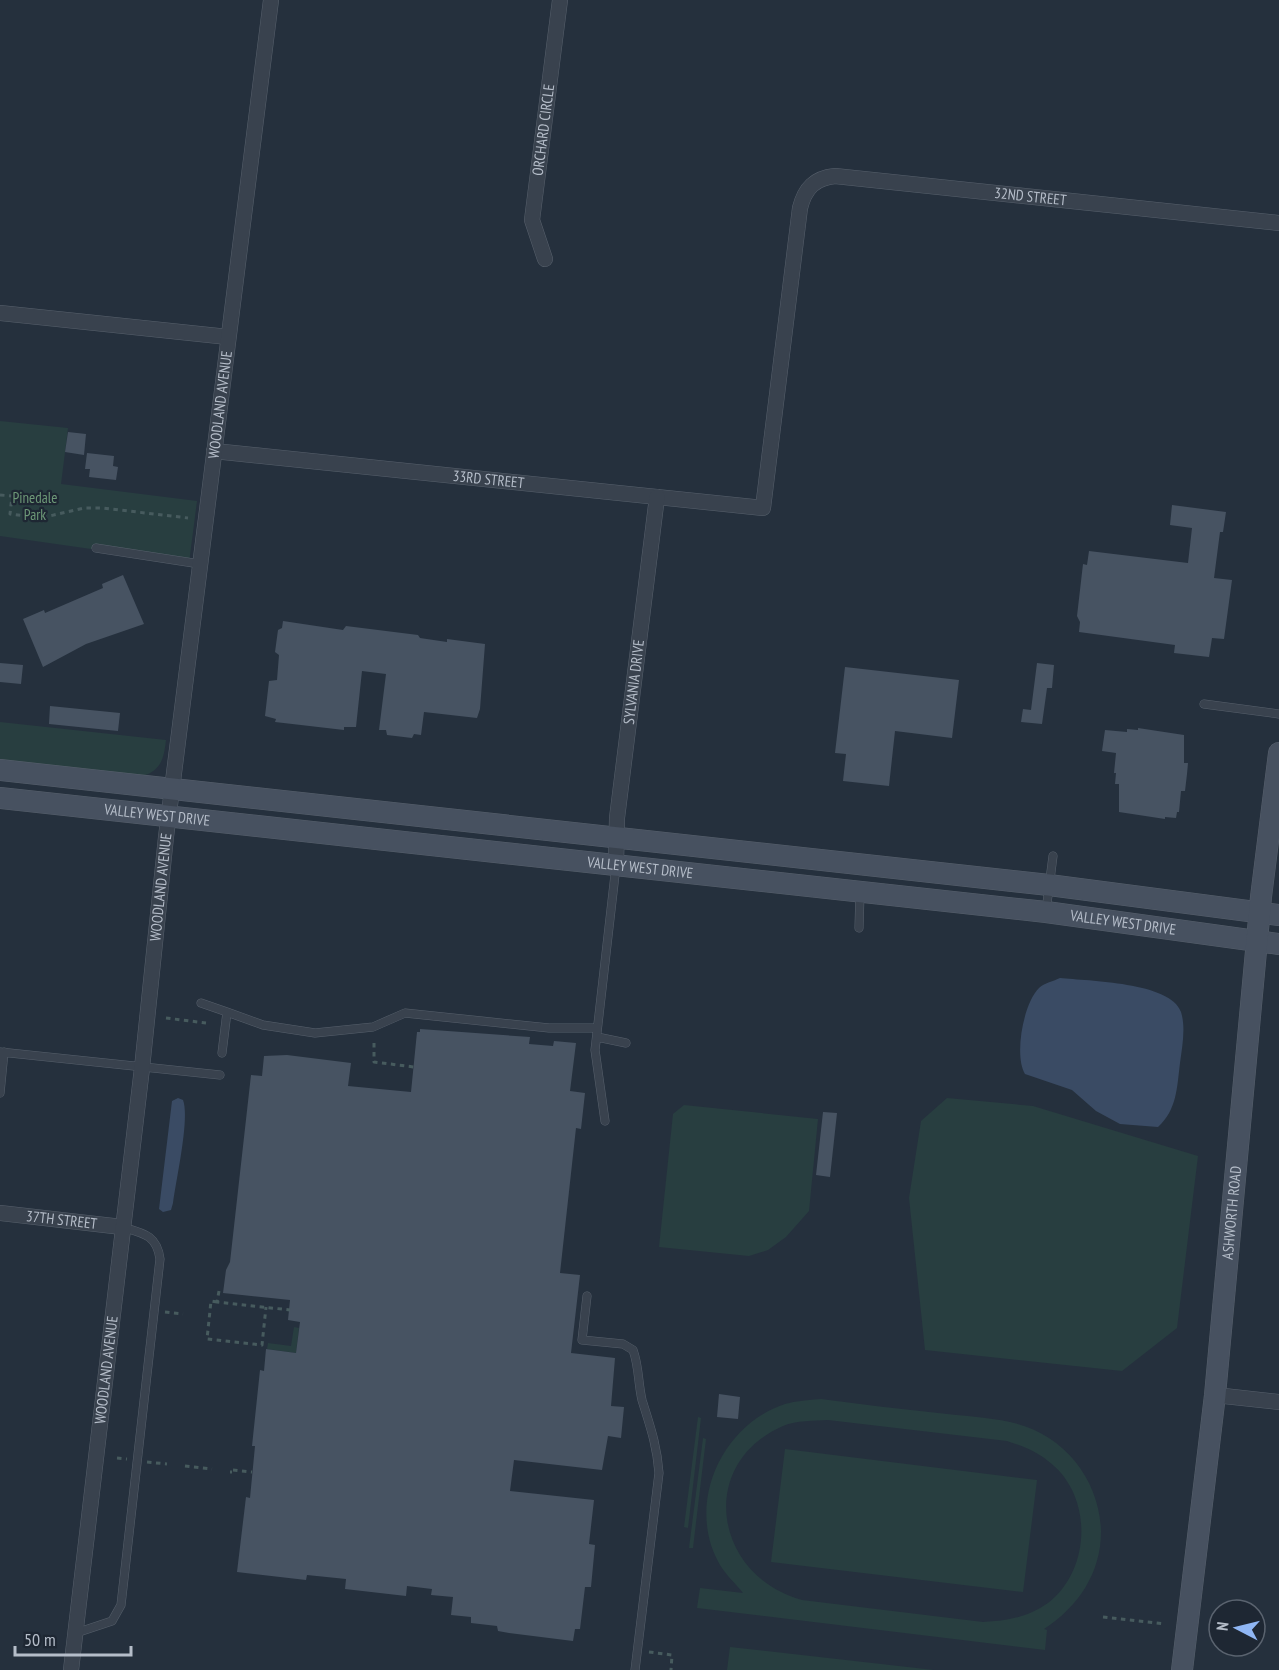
<svg xmlns="http://www.w3.org/2000/svg" width="1279" height="1670" font-family="'PT Sans Narrow',sans-serif">
<rect width="100%" height="100%" fill="#25303d"/>
<path fill="#283e40" fill-rule="evenodd" d="M0,421L68,428L61,484L197,501L189,563L0,536Z
M0,722L166,740C164,757 162,770 143,776L0,761Z
M947,1098L1033,1106L1198,1156L1177,1328L1122,1371L925,1350L909,1198L921,1121Z
M684,1105L818,1119L809,1211L786,1237L768,1250L749,1256L659,1247L673,1114Z
M294,1327L299,1328L296,1353L267,1349L268,1343L291,1346Z
M821,1399C860,1404 899,1409 938,1413C962,1416 987,1417 1010,1422C1063,1433 1100,1479 1101,1532C1101,1573 1078,1607 1044,1629L1047,1630L1045,1650L697,1608L700,1588L743,1593C736,1584 726,1575 720,1565C685,1505 721,1425 785,1404C796,1401 809,1400 821,1399ZM828,1420L1007,1441C1022,1446 1036,1451 1048,1461C1093,1494 1092,1569 1048,1603C1028,1617 1007,1621 983,1622L802,1600C714,1576 696,1464 783,1426C797,1420 813,1421 828,1420Z
M698,1417L701,1418L688,1528L684,1527Z
M703,1438L706,1439L693,1548H689Z
M785,1449L1037,1480L1023,1592L771,1562Z
M730,1647L934,1670H727Z"/>
<path fill="#3a4b64" d="M1060,978C1088,981 1171,982 1181,1012C1186,1028 1182,1047 1180,1063C1177,1087 1177,1110 1158,1127L1120,1124L1096,1111L1072,1090L1025,1074C1014,1056 1023,1004 1039,988C1044,983 1054,981 1060,978Z
M178,1098L183,1100C190,1118 176,1180 173,1203L171,1210L163,1212L159,1209L172,1101Z"/>
<path fill="#475362" d="M68,432L86,434L84,455L65,452Z
M87,453L114,456L113,466L118,467L116,480L89,477L90,469H85Z
M1172,505L1226,512L1223,532H1220L1214,578L1232,580L1224,639L1212,638L1209,657L1174,653L1175,645L1079,632L1080,622L1077,616L1083,564L1087,565L1089,551L1188,563L1192,528L1170,525Z
M123,575L144,624L86,644L43,667L23,619L44,610L45,613L103,588L102,584Z
M283,621L343,630L346,626L418,635L420,638L447,642V639L485,644L480,709L477,718L424,712L421,735L414,734L412,738L387,735L386,730H379L386,674L362,671L356,727H344V730L275,722L276,719L265,716L269,681L277,680L279,655L275,652L278,630L282,628Z
M0,663L23,665L21,684L0,682Z
M1037,663L1054,665L1052,688H1047L1042,724L1021,722L1023,709L1031,710Z
M845,667L959,680L952,738L895,731L889,786L843,781L846,754L835,753Z
M50,706L120,713L118,731L49,724Z
M1138,728L1184,735V763H1188L1187,774L1185,791H1181L1179,812H1177L1176,818L1165,817V819L1119,812V784H1115L1116,773H1114L1116,753L1102,751L1105,730L1127,732V729L1138,730Z
M420,1029L530,1037L529,1044L553,1046L554,1041L576,1043L570,1091L585,1093L581,1129L576,1128L560,1273L580,1275L571,1353L615,1358L611,1406L624,1407L621,1438L608,1436L602,1470L514,1460L510,1491L594,1500L589,1544L595,1545L591,1587H585L580,1629H575L573,1641L509,1633L498,1631L497,1626L471,1623V1617L451,1615L453,1597L431,1595L432,1589L407,1586L406,1596L345,1589L346,1579L307,1575L306,1580L237,1572L246,1497L250,1498L255,1446H252L260,1370L264,1371L266,1349L296,1353L300,1322L288,1320L290,1300L223,1293L226,1270L230,1262L251,1075L262,1076L264,1056L287,1055L351,1063L348,1086L411,1092L417,1032H420Z
M823,1112L837,1113L830,1177L816,1175Z
M719,1394L740,1397L738,1419L717,1417Z"/>
<g fill="none" stroke-linecap="round" stroke-linejoin="round">
<g stroke="#57606c" stroke-width="9">
<path id="service" d="M96,548L200,564
M1204,704L1279,714
M1046,911L1053,856
M859,928L860,893
M201,1003L227,1012L222,1053
M227,1012L263,1025L315,1033L373,1027L405,1013L549,1028H597
M597,1037L626,1043
M0,1052L220,1075
M0,1093L4,1052
M605,1121L595,1050L616,866
M587,1296L582,1340L623,1344L633,1350C639,1366 638,1383 642,1400C650,1426 657,1445 659,1473L635,1670
M76,1633L112,1621L121,1605L160,1259C157,1235 143,1233 122,1227"/>
</g>
<g stroke="#57606c" stroke-width="16">
<g id="minor">
<path id="s1" d="M545,259L532,220L560,0"/>
<path d="M0,313L228,337"/>
<path id="s2" d="M214,451L763,508L800,208C805,188 815,178 835,176L1279,223"/>
<path id="s3" d="M616,865L617,818L657,497"/>
<path id="s4" d="M0,1213L122,1227"/>
<path d="M1215,1395L1279,1402"/>
<path id="s5" d="M71,1670L142,1068L166,837L271,0"/>
</g>
</g>
<g stroke="#57606c" stroke-width="22">
<g id="secondary">
<path d="M0,770L1049,885L1279,915"/>
<path id="s6" d="M0,798L1046,912L1279,944"/>
<path id="s7" d="M1182,1670L1215,1395L1261,897L1279,753"/>
</g>
</g>
<path stroke="#475b5e" stroke-width="3" stroke-dasharray="4.5 4.5" stroke-linecap="butt" d="M0,495L12,496L10,514L41,518L84,508H103L188,518
M166,1018L206,1023
M374,1043V1062L414,1067
M219,1291L217,1302L290,1310
M217,1302L211,1301L207,1339L262,1345L266,1307
M165,1312L183,1314
M117,1458L127,1459
M147,1462L167,1464
M185,1466L212,1469
M233,1470L252,1472
M230,1472H232
M1103,1617L1165,1624
M649,1652L672,1655L671,1670"/>
<use href="#service" stroke="#39424e" stroke-width="8"/>
<use href="#minor" stroke="#39424e" stroke-width="15"/>
<use href="#secondary" stroke="#475160" stroke-width="21"/>
</g>
<g text-anchor="middle" stroke-width="4.5" stroke-linejoin="round" paint-order="stroke">
<g font-size="15" fill="#b5bdc9" stroke="#1e2733">
<text dy="5" stroke="none"><textPath href="#s1" startOffset="132">ORCHARD CIRCLE</textPath></text>
<text dy="5" stroke="none"><textPath href="#s2" startOffset="1102">32ND STREET</textPath></text>
<text dy="5" stroke="none"><textPath href="#s5" startOffset="1274">WOODLAND AVENUE</textPath></text>
<text dy="5" stroke="none"><textPath href="#s2" startOffset="276">33RD STREET</textPath></text>
<text dy="5" stroke="none"><textPath href="#s3" startOffset="184">SYLVANIA DRIVE</textPath></text>
<text dy="5" stroke="none"><textPath href="#s6" startOffset="158">VALLEY WEST DRIVE</textPath></text>
<text dy="5" stroke="none"><textPath href="#s6" startOffset="644">VALLEY WEST DRIVE</textPath></text>
<text dy="5" stroke="none"><textPath href="#s5" startOffset="788">WOODLAND AVENUE</textPath></text>
<text dy="5" stroke="none"><textPath href="#s6" startOffset="1130">VALLEY WEST DRIVE</textPath></text>
<text dy="5" stroke="none"><textPath href="#s7" startOffset="460">ASHWORTH ROAD</textPath></text>
<text dy="5" stroke="none"><textPath href="#s4" startOffset="62">37TH STREET</textPath></text>
<text dy="5" stroke="none"><textPath href="#s5" startOffset="302">WOODLAND AVENUE</textPath></text>
</g>
<g font-size="15" fill="#6d9877" stroke="#1e2733">
<text x="35" y="503">Pinedale<tspan x="35" dy="17">Park</tspan></text>
</g>
</g>
<g transform="translate(1237 1628) rotate(277)"><circle r="28" fill="#1e2733" stroke="#5a636f" stroke-width="1.5"/>
<path d="M0-4.5L10 22L0 15L-10 22Z" fill="#8fb6f4"/>
<text y="-9" font-size="16" font-weight="bold" text-anchor="middle" fill="#b5bdc9">N</text>
</g>
<path d="M15 1646v9h116v-9" fill="none" stroke="#b5bdc9" stroke-width="3"/>
<text x="24" y="1646" font-size="18" fill="#b5bdc9" stroke="#1e2733" stroke-width="4.5" paint-order="stroke">50 m</text>
</svg>
